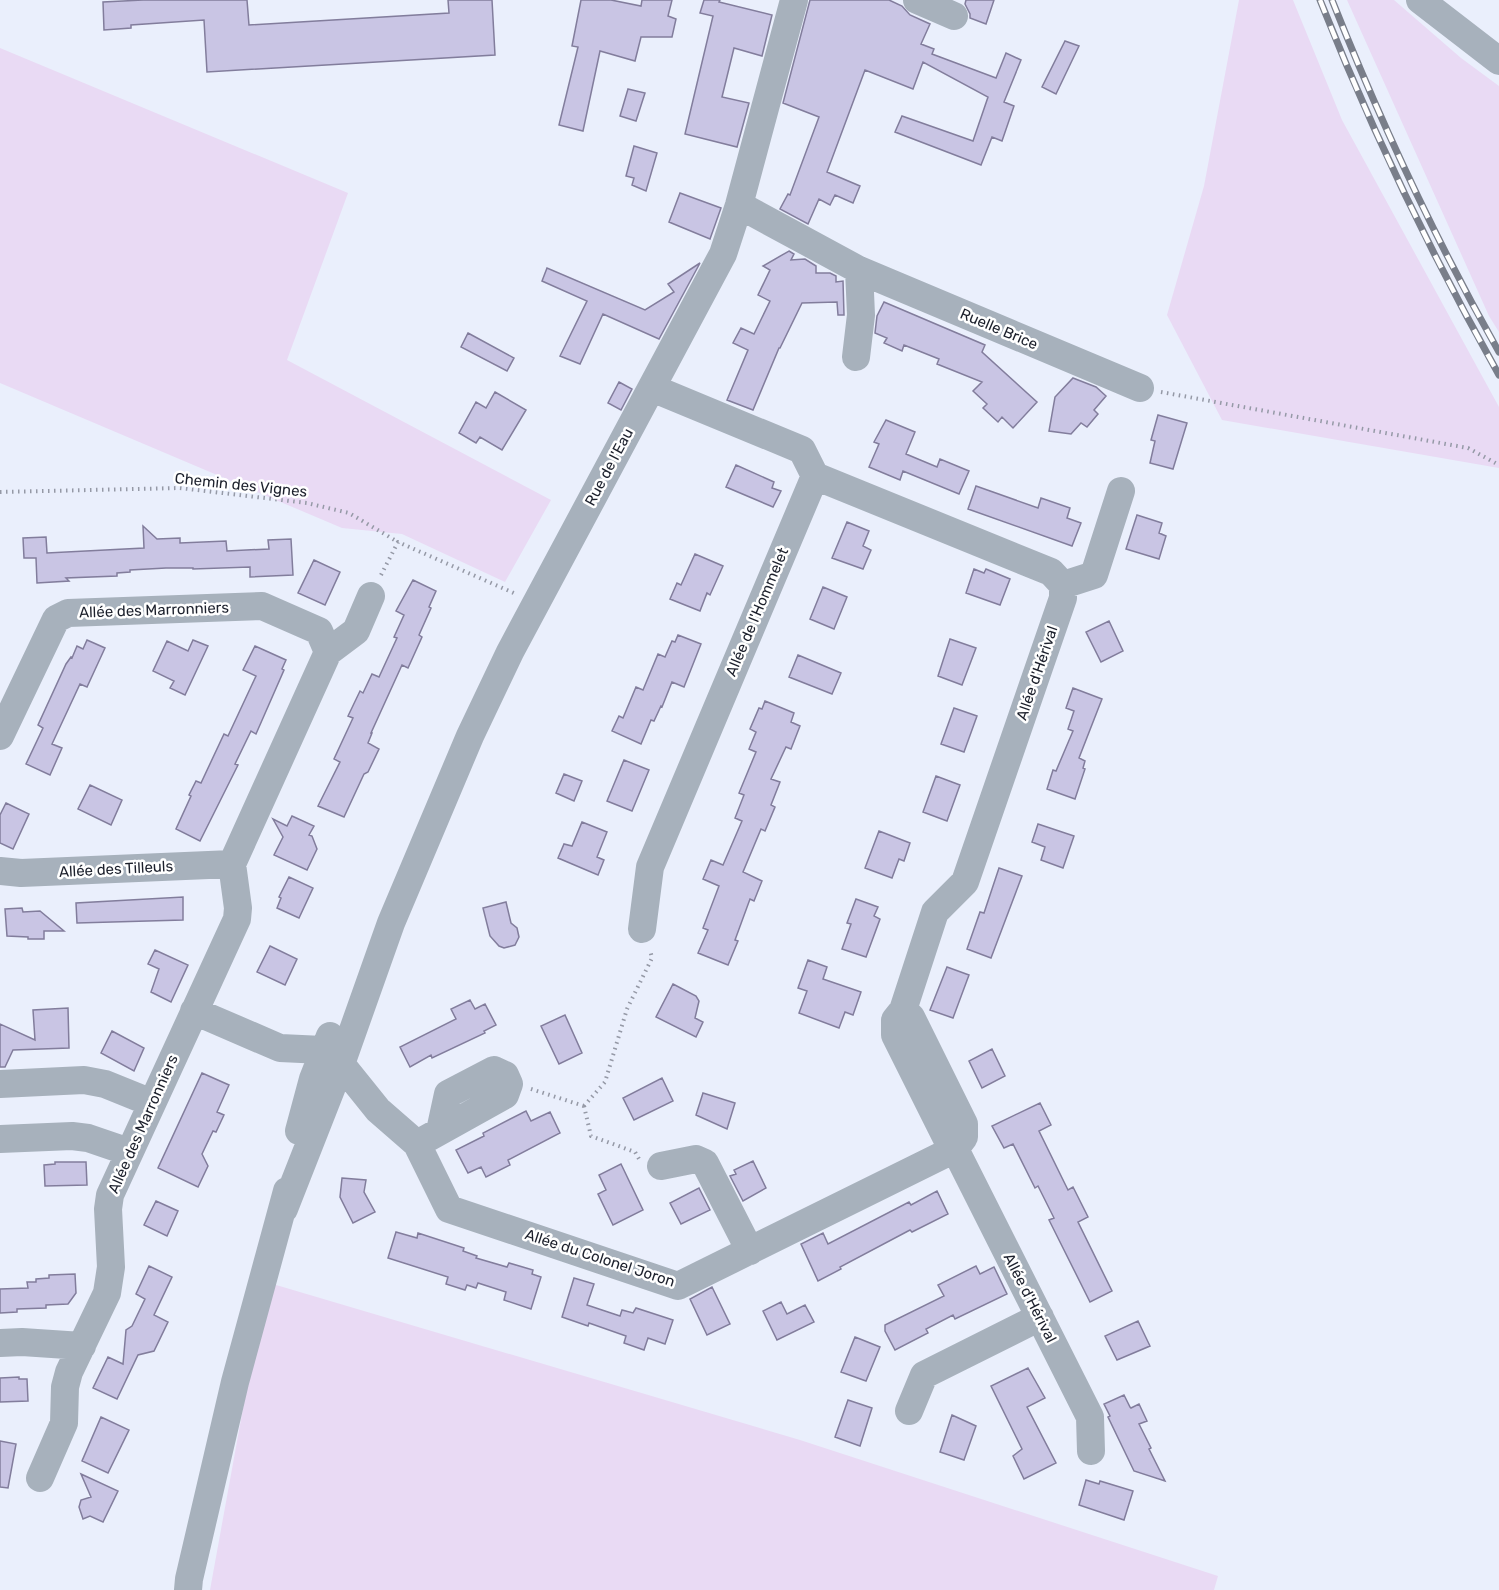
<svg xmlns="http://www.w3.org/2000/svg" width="1499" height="1590" font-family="Rubik,sans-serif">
<rect width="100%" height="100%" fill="#eaeffc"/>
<path fill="#e9daf4" d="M1239,0H1293L1342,120L1499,407V468L1222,420L1167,315L1204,186Z
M1347,0H1394L1461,58L1499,86V332L1489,316Z
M0,48L348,193L287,360L551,500L505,582L402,534L342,528L0,383Z
M266,1282L800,1440L1218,1576L1214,1590H210Z"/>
<path fill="#c9c5e4" stroke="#827d9c" stroke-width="1.5" d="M143,0H247L249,25L449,13L448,0H492L495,55L207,72L204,20L131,25V28L104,30L103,2Z
M581,0H611L641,6L642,0H672L668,16L676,19L672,37H641L635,61L600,51L583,131L559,125L578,47L572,46Z
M704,0H720L719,2L772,15L762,56L734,48L722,97L749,103L737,147L685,134L713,16L700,13Z
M810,0H889L902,6L910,15L930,24L921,44L934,49L932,54L996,78L1006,53L1021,60L1004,102L1014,106L1002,141L992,137L981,165L895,132L902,116L973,141L988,97L923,62L913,89L865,70L827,172L860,186L853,203L835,195L830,205L819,199L808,224L780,209L788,194L790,195L819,117L783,103Z
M966,0H994L986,24L970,18V14L965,4Z
M1065,41L1079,46L1056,94L1042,87Z
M628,89L645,93L636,121L620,116Z
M634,146L657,153L646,191L632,185L634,178L626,176Z
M680,193L721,208L710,239L669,222Z
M789,251L794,254L791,260L805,259L816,266V273H830L836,276V282L843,281L844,315H838L837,302L802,303L780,348H779L753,410L727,400L748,350L733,343L741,328L754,334L770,301L758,295L770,270L763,266Z
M700,263L659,339L603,314L580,364L560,356L587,301L542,281L547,268L645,310L674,292L668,284Z
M884,302L985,345L982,352L1037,402L1013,428L1002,417L998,422L983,408L987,404L973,391L982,382L937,364L939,359L904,345L902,351L884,343L887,338L875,333L877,316Z
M468,333L514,358L507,371L461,347Z
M1073,378L1096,387L1106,396L1094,410L1098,414L1087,427L1081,423L1071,434L1049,431L1055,397Z
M619,382L632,389L621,410L608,403Z
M495,392L526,410L502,450L480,437L476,443L459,433L476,402L486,408Z
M1158,415L1187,423L1173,469L1150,463L1155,441L1151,440Z
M886,420L915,432L906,454L937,467L940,459L969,471L959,494L903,471L900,480L869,467L879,444L874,442Z
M736,465L774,482L772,488L781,491L773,507L726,487Z
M976,486L1038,508L1041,498L1070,508L1067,518L1081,523L1072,546L968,509Z
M1137,515L1162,523L1159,533L1166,536L1159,559L1126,549Z
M847,522L869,531L863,546L871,550L863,569L832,558Z
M143,526L157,539L180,538V543L226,541L227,551L269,549L268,540L291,539L293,575L250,577V567L193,569V568H166L130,570V572L117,573V576L66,578L69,581L37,583L36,558H24L23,538L46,537L47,553L144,548Z
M695,554L723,566L710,595L707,593L700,611L670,599L677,583L681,585Z
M314,560L340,572L325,605L298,593Z
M974,569L984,573L986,569L1010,579L1000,605L966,593Z
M413,580L436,591L429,607L431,608L419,635L422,637L408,668L402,665L371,733H372L368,743L379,749L368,772L364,774L344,817L318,806L340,762L334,759L353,718L348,716L360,691L363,693L372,674L379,677L397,638L394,637L404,615L396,611Z
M823,587L847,597L834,629L810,619Z
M1109,621L1123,651L1101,662L1086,632Z
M678,635L701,644L684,687L672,682L662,707L661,706L654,721L651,720L641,744L612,731L619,716L623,718L636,687L643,690L658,654L665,657L672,641L675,642Z
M950,639L976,648L962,685L938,676Z
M87,640L105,648L87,687L80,684L52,744L62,748L50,775L26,764L43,728L38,725L66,664L71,657L72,658L77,646L83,649Z
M193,640L208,646L185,695L170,688L174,681L153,671L167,641L188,651Z
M255,646L286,660L282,669L284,670L256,734L251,731L235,764L238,765L200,841L176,829L191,796L189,795L196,781L201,783L224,734L228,736L256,676L243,670Z
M798,655L841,673L832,694L789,677Z
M1073,688L1102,699L1079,758L1085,761L1083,768L1085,769L1075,799L1047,789L1053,770L1056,771L1073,731L1068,729L1074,711L1066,708Z
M765,701L794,713L791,722L800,726L791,749L786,747L771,779L780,782L771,805L775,807L765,831L761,829L743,872L762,881L754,901L750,899L735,940L738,941L728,965L698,953L708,930L703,928L719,886L703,879L711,860L723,865L742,821L735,818L744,795L739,793L756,752L749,749L756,732L750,729L759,708L762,709Z
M954,708L977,716L964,752L941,744Z
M624,760L649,770L632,811L607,801Z
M564,774L582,781L574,801L556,793Z
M936,776L960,785L947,821L923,812Z
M90,785L122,800L111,825L78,809Z
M6,803L29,814L13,849L0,843V815Z
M292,816L314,826L309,835L312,836L317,849L307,870L274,855L283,837L273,819L287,826Z
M582,822L607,832L597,857L604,860L598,875L558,858L564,844L572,846Z
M1038,824L1074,836L1063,868L1041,860L1045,847L1032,842Z
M879,831L910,843L904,861L899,859L892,878L865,868Z
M999,868L1022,876L991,958L967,949L980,912L984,913Z
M289,877L313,888L299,918L277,908L281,898L279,897Z
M183,897V920L77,923L76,903Z
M856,899L878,907L874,916L880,919L866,957L842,949L851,924L847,923Z
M506,902L511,923L517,928L519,937L515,945L504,948L499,946L490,936L483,908Z
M22,908L23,912L40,911L64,931H44V939H28V937L7,936L5,909Z
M270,946L297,959L285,985L257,972Z
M155,950L188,965L171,1002L151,992L159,969L148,964Z
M808,960L827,967L823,979L861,992L853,1015L845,1012L839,1028L799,1013L807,991L798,988Z
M947,967L969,975L953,1018L930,1010Z
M673,984L696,996L699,1001L695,1018L703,1022L696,1037L656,1017Z
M470,1000L475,1009L485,1004L496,1025L484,1031L485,1033L432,1058L431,1055L410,1067L400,1047L456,1019L451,1009Z
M68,1008L69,1048L13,1050L5,1067H0V1024L35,1040L33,1010Z
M565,1015L582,1053L559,1064L541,1026Z
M112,1031L144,1048L134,1071L101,1053Z
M992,1049L1005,1076L982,1088L969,1061Z
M202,1073L229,1085L217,1112L224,1115L216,1132L213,1131L202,1154L208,1166L198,1187L158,1168Z
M662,1078L673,1101L634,1120L623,1098Z
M703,1093L735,1103L727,1129L696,1115Z
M1040,1103L1051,1125L1039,1131L1068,1190L1073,1187L1088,1217L1078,1222L1112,1291L1090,1302L1049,1220L1054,1218L1038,1186L1035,1188L1013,1144L1004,1148L992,1126Z
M526,1111L531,1121L550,1112L560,1133L508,1160L510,1165L486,1177L481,1167L468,1173L456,1150L484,1136L483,1133Z
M753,1161L766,1188L743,1201L730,1176L736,1174L734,1170Z
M55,1162H86L87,1185L45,1186L44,1165L55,1164Z
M621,1164L643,1210L613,1225L598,1194L606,1190L599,1175Z
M342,1178L366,1180L364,1192L375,1212L353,1223L340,1197Z
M699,1188L710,1210L681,1224L670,1203Z
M937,1191L948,1214L912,1232L910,1230L840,1267L841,1269L818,1281L801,1244L823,1233L828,1244L909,1202L911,1205Z
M156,1201L178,1211L167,1236L144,1225Z
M396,1232L417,1238L418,1233L464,1248L463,1251L477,1256L476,1258L507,1267L509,1263L533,1270L532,1274L541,1277L531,1309L504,1300L506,1292L478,1283L476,1288L467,1285L465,1290L446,1284L448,1277L388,1258Z
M149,1266L172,1277L154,1315L168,1322L154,1351L138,1355L117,1399L93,1388L108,1357L123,1364L126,1330L132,1326L145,1299L136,1294Z
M976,1266L980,1274L994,1267L1007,1294L955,1319L953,1315L926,1329L928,1333L895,1350L885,1331V1325L944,1296L938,1285Z
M75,1274L76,1293L68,1304L46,1305V1308L17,1309V1312L0,1313V1289L28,1288L27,1282H36V1279L49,1278V1275Z
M574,1278L594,1284L587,1305L620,1316L622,1310L633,1313L636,1308L673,1320L665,1344L648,1338L644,1350L624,1343L626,1336L589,1323L588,1326L562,1317Z
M712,1287L730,1324L707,1335L690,1299Z
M781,1302L787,1314L805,1305L814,1322L777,1340L763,1311Z
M1138,1321L1150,1346L1117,1360L1105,1336Z
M855,1337L880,1347L866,1381L841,1372Z
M1028,1368L1045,1398L1027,1407L1056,1463L1024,1479L1013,1456L1022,1449L991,1386Z
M19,1377V1379H27L28,1401L0,1402V1378Z
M1124,1395L1130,1407L1131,1408L1139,1404L1147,1421L1139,1424L1151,1448L1149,1449L1165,1481L1134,1471L1108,1417L1110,1416L1104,1404Z
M848,1400L872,1408L860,1446L835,1437Z
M952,1415L976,1426L964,1460L940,1452Z
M101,1417L129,1430L108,1473L82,1461Z
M0,1441L16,1444L8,1488L0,1487Z
M81,1474L118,1491L103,1522L90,1516L83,1519L79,1507L81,1500L91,1497Z
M1086,1480L1099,1484L1100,1481L1133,1491L1124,1520L1079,1505Z"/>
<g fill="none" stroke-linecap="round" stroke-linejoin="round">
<path stroke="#9599a6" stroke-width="4" stroke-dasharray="1.5 4.5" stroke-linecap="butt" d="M1161,392L1468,448L1499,465
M0,492L180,488L307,503L349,513L398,542
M381,575L398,542L516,594
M531,1089L584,1106
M584,1106L605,1082L627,1009L652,958L650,950
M584,1106L591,1136L635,1152L639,1159"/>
<path stroke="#a7b1bc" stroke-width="28" d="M917,0L954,16
M1420,0L1499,61
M739,205L859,270L1140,388
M856,357L861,315L859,270
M815,476L1051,572L1063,585V598L965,882L935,912L903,1010L911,1017L964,1124V1137L955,1149L1090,1417L1091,1451
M1063,585L1094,575L1121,491
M0,736L56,619L68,613L262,606L319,631L328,652
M0,871L21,873L232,864
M642,929L650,867L815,476L802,450L652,388
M194,1011L280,1048L323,1050
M323,1050L341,1064L378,1110L417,1144L449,1209L678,1286L955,1149L948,1141L895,1035V1020L903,1010
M0,1084L84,1080L105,1084L152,1103
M299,1131L313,1079L330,1036
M0,1139L72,1136L88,1138L129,1152
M417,1144L505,1095L509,1084L505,1075L494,1070L448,1094L440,1131
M661,1166L696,1159L705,1163L750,1251
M284,1209L341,1064L391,923L470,736L510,652L723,254L739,205L794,0
M0,1343L22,1342L82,1346
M909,1411L924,1375L1040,1317
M40,1478L64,1423L65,1387L69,1372L107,1293L111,1267L108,1209L110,1195L237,919L238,908L232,864L328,652L356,631L371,596
M188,1590L189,1579L235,1382L287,1191"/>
<g stroke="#797e8a" stroke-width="7">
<path id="rail" d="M1320,0C1371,129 1431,254 1499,375
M1332,0C1380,121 1435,239 1499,352"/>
</g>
<use href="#rail" stroke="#fff" stroke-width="4.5" stroke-dasharray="14" stroke-linecap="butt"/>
</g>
<g text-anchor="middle" stroke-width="5" stroke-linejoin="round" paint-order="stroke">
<g font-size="15" fill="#1c202c" stroke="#fff">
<text transform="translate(999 329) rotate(23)" y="5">Ruelle Brice</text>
<text transform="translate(609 467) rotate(-62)" y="5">Rue de l'Eau</text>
<text transform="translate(241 485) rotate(6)" y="5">Chemin des Vignes</text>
<text transform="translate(154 610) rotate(-2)" y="5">Allée des Marronniers</text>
<text transform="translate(757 612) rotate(-67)" y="5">Allée de l'Hommelet</text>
<text transform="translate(1037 673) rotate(-71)" y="5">Allée d'Hérival</text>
<text transform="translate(116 869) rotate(-3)" y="5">Allée des Tilleuls</text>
<text transform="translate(143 1124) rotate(-66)" y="5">Allée des Marronniers</text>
<text transform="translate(600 1258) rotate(18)" y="5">Allée du Colonel Joron</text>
<text transform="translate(1030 1298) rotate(63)" y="5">Allée d'Hérival</text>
</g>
</g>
</svg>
